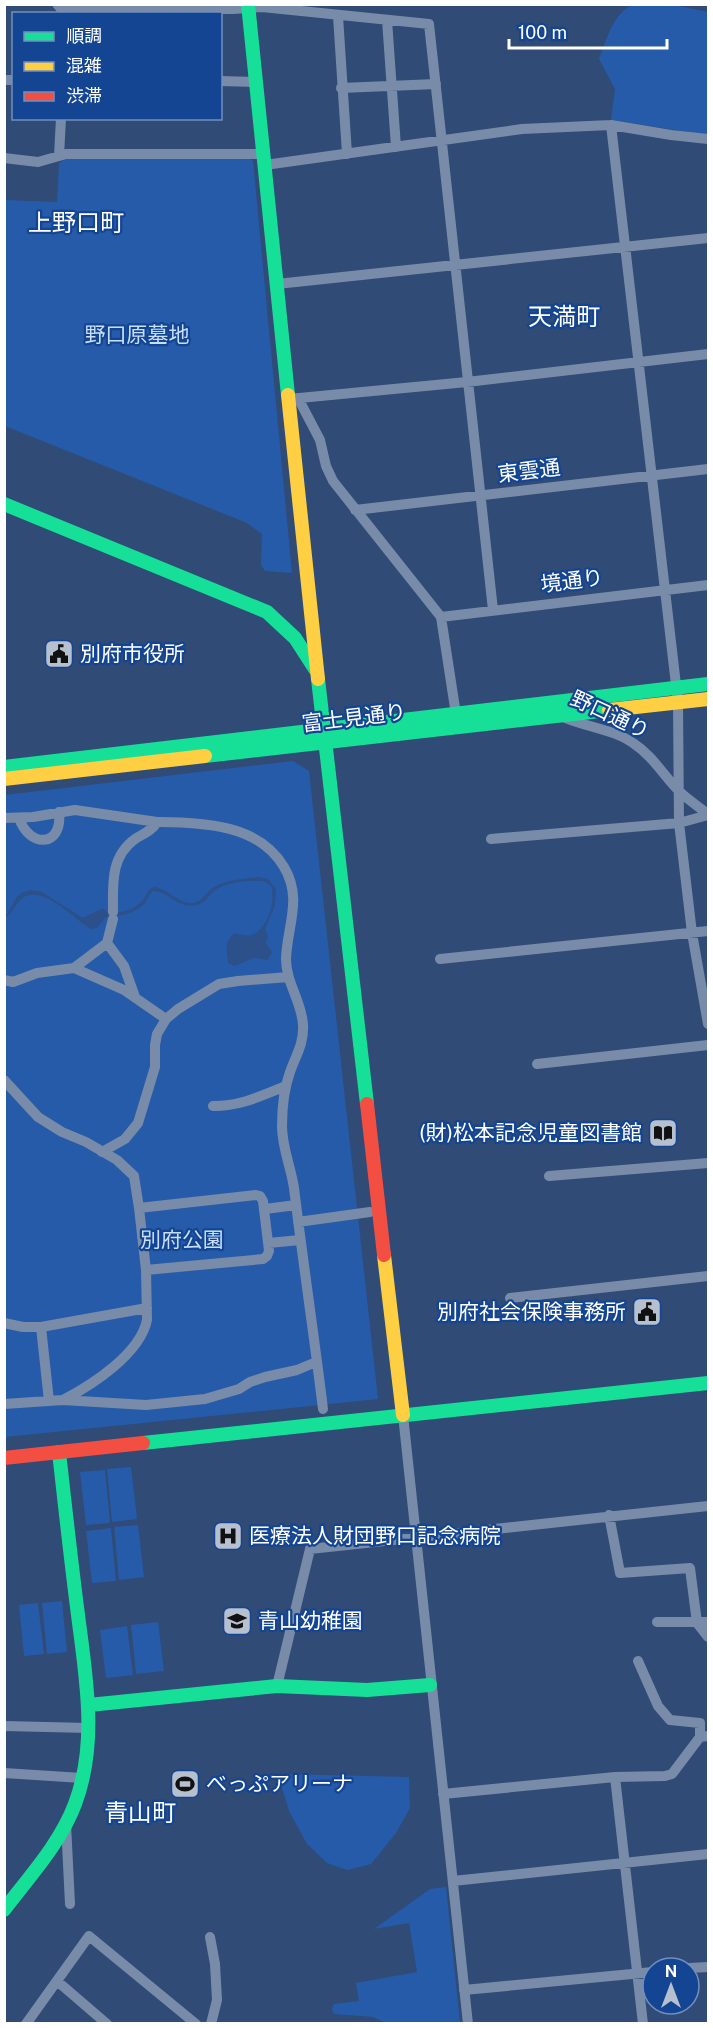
<svg xmlns="http://www.w3.org/2000/svg" width="713" height="2028" font-family="'Public Sans','Noto Sans JP',sans-serif">
<rect width="100%" height="100%" fill="#304b76"/>
<path fill="#265baa" d="M635,4L674,5L708,12V135L611,120L615,89L599,59C607,40 613,11 635,4Z
M67,158H249L253,161L292,573L265,571L261,565L262,534L247,523L5,426V200L57,202L59,163Z
M293,761L309,771L378,1399L5,1437V795Z
M131,1467L137,1519L112,1522L107,1469Z
M105,1470L110,1523L86,1525L80,1472Z
M138,1525L144,1577L119,1580L114,1527Z
M111,1528L116,1581L92,1583L86,1531Z
M62,1601L67,1652L47,1654L42,1603Z
M38,1603L44,1654L24,1656L19,1605Z
M158,1622L164,1671L136,1674L131,1625Z
M127,1626L133,1675L106,1678L100,1630Z
M283,1774L409,1777L410,1808L396,1833L371,1864L347,1870L327,1863L307,1844L289,1811L282,1788Z
M446,1887L460,2023H386L373,2017L334,2014L332,2009L334,2004L359,2001L356,1983L417,1972L409,1923L374,1929L430,1889Z"/>
<path fill="#2c5089" d="M259,877L268,879L276,889L275,905L265,929L268,936L266,943L272,952L268,960L254,958L235,966L228,963C227,950 223,942 235,933C241,935 249,937 254,934C268,927 276,900 271,886L264,881C251,880 225,882 214,891C208,896 205,904 196,905C177,909 169,891 153,891C149,894 148,899 145,903C135,914 120,916 106,917L97,928L91,929C75,920 45,886 24,897C16,902 13,913 5,918L16,898L21,893L31,890L42,892L83,918L101,909H104L107,913C120,913 132,911 141,902C147,897 146,890 154,887C167,888 175,901 189,903C203,904 205,891 216,886C228,879 245,879 259,877Z"/>
<g fill="none" stroke-linecap="round" stroke-linejoin="round">
<path stroke="#788ca9" stroke-width="10" d="M57,4L61,9H233L262,7L429,24L493,610
M338,16L347,154
M387,20L396,147
M4,80H14
M220,81L256,82
M341,88L436,84
M611,125L678,702L679,823L692,933L708,1024
M59,156L61,118
M4,158L38,162L66,154H264
M265,165L522,129L611,125L671,135L708,139
M277,284L708,238
M298,398L320,440L326,466L333,481L441,617L457,721
M289,399L467,382L708,354
M355,510L708,469
M441,617L708,585
M563,717C585,727 613,729 633,743C653,756 663,775 679,791C687,799 699,807 708,814
M4,818L33,817L75,810L157,822
M19,818C29,848 63,848 59,812
M491,839L679,823L708,815
M113,912C113,885 110,857 135,839C143,834 152,831 157,822C202,823 258,823 284,867C303,899 287,926 286,959C286,983 302,1002 303,1025C304,1044 296,1055 290,1072C284,1089 282,1108 282,1126C282,1148 291,1167 294,1188C303,1262 314,1335 323,1409
M107,943L124,966L135,997
M440,959L708,931
M74,968L107,943L113,919
M4,980L13,982L37,973L74,968L124,990L166,1019L178,1009L219,984L238,981L288,977
M537,1064L708,1045
M4,1080L38,1117L62,1132L86,1142L117,1160L134,1176L139,1208L256,1195L260,1196L263,1201L269,1251L267,1256L263,1259L146,1270L147,1320C140,1354 92,1385 63,1400
M213,1106C241,1106 261,1096 286,1086
M102,1152L125,1139L138,1123L155,1067V1045L157,1034L166,1019
M549,1176L708,1163
M139,1208L146,1270
M265,1209L296,1205
M298,1222L370,1212
M269,1243L300,1240
M510,1298L708,1276
M4,1323L23,1327H41L49,1401
M41,1327L147,1308
M4,1404L63,1400L146,1405L205,1399L239,1389L250,1382L265,1377L297,1370L316,1362
M403,1415L468,2024
M609,1515L620,1573L690,1568L697,1623L708,1637
M657,1622H708
M638,1661L658,1706L670,1720L700,1723V1737
M277,1686L310,1549L708,1506
M4,1726L89,1728
M4,1773L82,1778
M615,1777L643,2024
M443,1794L615,1777L665,1776L672,1774L700,1737L708,1736
M66,1824L70,1904
M453,1881L708,1854
M210,1937L215,1964L217,2000L211,2024
M689,1968L708,1967
M57,1981L107,2024
M464,1990L653,1972
M26,2024L89,1936L196,2024"/>
<path stroke="#16e098" stroke-width="14" d="M248,4L288,395
M4,504L267,612L295,638L315,669
M318,679L367,1104
M205,756L609,710
M4,767L708,684
M143,1443L708,1383
M89,1705L277,1686L367,1690L430,1685
M4,1910C29,1877 60,1844 75,1804C98,1743 86,1678 78,1615C71,1561 65,1506 59,1452"/>
<path stroke="#ffcf43" stroke-width="14" d="M288,395L318,679
M609,710L708,699
M4,779L205,756
M384,1255L403,1415"/>
<path stroke="#f24e42" stroke-width="14" d="M367,1104L384,1255
M4,1458L143,1443"/>
</g>
<defs>
<g id="civic-square" transform="scale(1.5)"><rect x="-9" y="-9" width="18" height="18" rx="4" fill="#b7c0cf" stroke="#134593"/><path d="M-.6-6.5H3V-4.5H.6V-3L4-1V1h2V6H-6V1h2V-1L-.6-3ZM-1.2 2.5V6h2.4V2.5Z" fill="#111"/></g>
<g id="library-square" transform="scale(1.5)"><rect x="-9" y="-9" width="18" height="18" rx="4" fill="#b7c0cf" stroke="#134593"/><path d="M-6-4Q-3-5.5-.7-3.5V5Q-3 3-6 4ZM6-4Q3-5.5 .7-3.5V5Q3 3 6 4Z" fill="#111"/></g>
<g id="hospital-square" transform="scale(1.5)"><rect x="-9" y="-9" width="18" height="18" rx="4" fill="#b7c0cf" stroke="#134593"/><path d="M-5-5h3v3.5h4V-5h3V5h-3V1.5h-4V5h-3Z" fill="#111"/></g>
<g id="school-square" transform="scale(1.5)"><rect x="-9" y="-9" width="18" height="18" rx="4" fill="#b7c0cf" stroke="#134593"/><path d="M0-5L7-2L0 1L-7-2ZM-4 1L0 2.5L4 1V4Q0 6-4 4Z" fill="#111"/></g>
<g id="stadium-square" transform="scale(1.5)"><rect x="-9" y="-9" width="18" height="18" rx="4" fill="#b7c0cf" stroke="#134593"/><path d="M0-5a6.5 5 0 1 0 0 10a6.5 5 0 1 0 0-10ZM-3.5-1.8h7v3.6h-7Z" fill="#111"/></g>
</defs>
<g fill-rule="evenodd">
<use href="#civic-square" x="59" y="654"/>
<use href="#library-square" x="663" y="1133"/>
<use href="#civic-square" x="647" y="1312"/>
<use href="#hospital-square" x="228" y="1536"/>
<use href="#school-square" x="237" y="1621"/>
<use href="#stadium-square" x="185" y="1784"/>
</g>
<g text-anchor="middle" stroke-width="4.5" stroke-linejoin="round" paint-order="stroke">
<g font-size="21" fill="#c8defd" stroke="#134593">
<text x="137" y="342">野口原墓地</text>
<text x="182" y="1247">別府公園</text>
</g>
<g font-size="21" fill="#fff" stroke="#134593">
<text transform="translate(529 471) rotate(-7)" y="7">東雲通</text>
<text transform="translate(572 581) rotate(-7)" y="7">境通り</text>
<text transform="translate(610 715) rotate(25)" y="7">野口通り</text>
<text transform="translate(354 718) rotate(-7)" y="7">富士見通り</text>
</g>
<g font-size="21" fill="#fff" stroke="#134593" text-anchor="start">
<text x="80" y="661">別府市役所</text>
<text x="642" y="1140" text-anchor="end">(財)松本記念児童図書館</text>
<text x="626" y="1319" text-anchor="end">別府社会保険事務所</text>
<text x="249" y="1543">医療法人財団野口記念病院</text>
<text x="258" y="1628">青山幼稚園</text>
<text x="206" y="1791">べっぷアリーナ</text>
</g>
<g font-size="24" fill="#fff" stroke="#134593">
<text x="76" y="231">上野口町</text>
<text x="564" y="325">天満町</text>
<text x="140" y="1821">青山町</text>
</g>
</g>
<rect width="713" height="2028" fill="none" stroke="#ffffff" stroke-width="12"/>
<rect x="12" y="12" width="210" height="108" fill="#134593" stroke="#718fbe" stroke-width="1.5"/>
<rect x="24" y="32" width="30" height="9" fill="#16e098" stroke="#718fbe" stroke-width="1.5"/>
<text x="66" y="42" font-size="18" fill="#ffffff">順調</text>
<rect x="24" y="62" width="30" height="9" fill="#ffcf43" stroke="#718fbe" stroke-width="1.5"/>
<text x="66" y="72" font-size="18" fill="#ffffff">混雑</text>
<rect x="24" y="92" width="30" height="9" fill="#f24e42" stroke="#718fbe" stroke-width="1.5"/>
<text x="66" y="102" font-size="18" fill="#ffffff">渋滞</text>
<g transform="translate(671 1986)"><circle r="28" fill="#134593" stroke="#718fbe" stroke-width="1.5"/>
<path d="M0-4.5L10 22L0 15L-10 22Z" fill="#b7c0cf"/>
<text y="-9" font-size="16" font-weight="bold" text-anchor="middle" fill="#ffffff">N</text>
</g>
<path d="M509 39v9h158v-9" fill="none" stroke="#ffffff" stroke-width="3"/>
<text x="518" y="39" font-size="18" fill="#ffffff" stroke="#134593" stroke-width="4.5" paint-order="stroke">100 m</text>
</svg>
